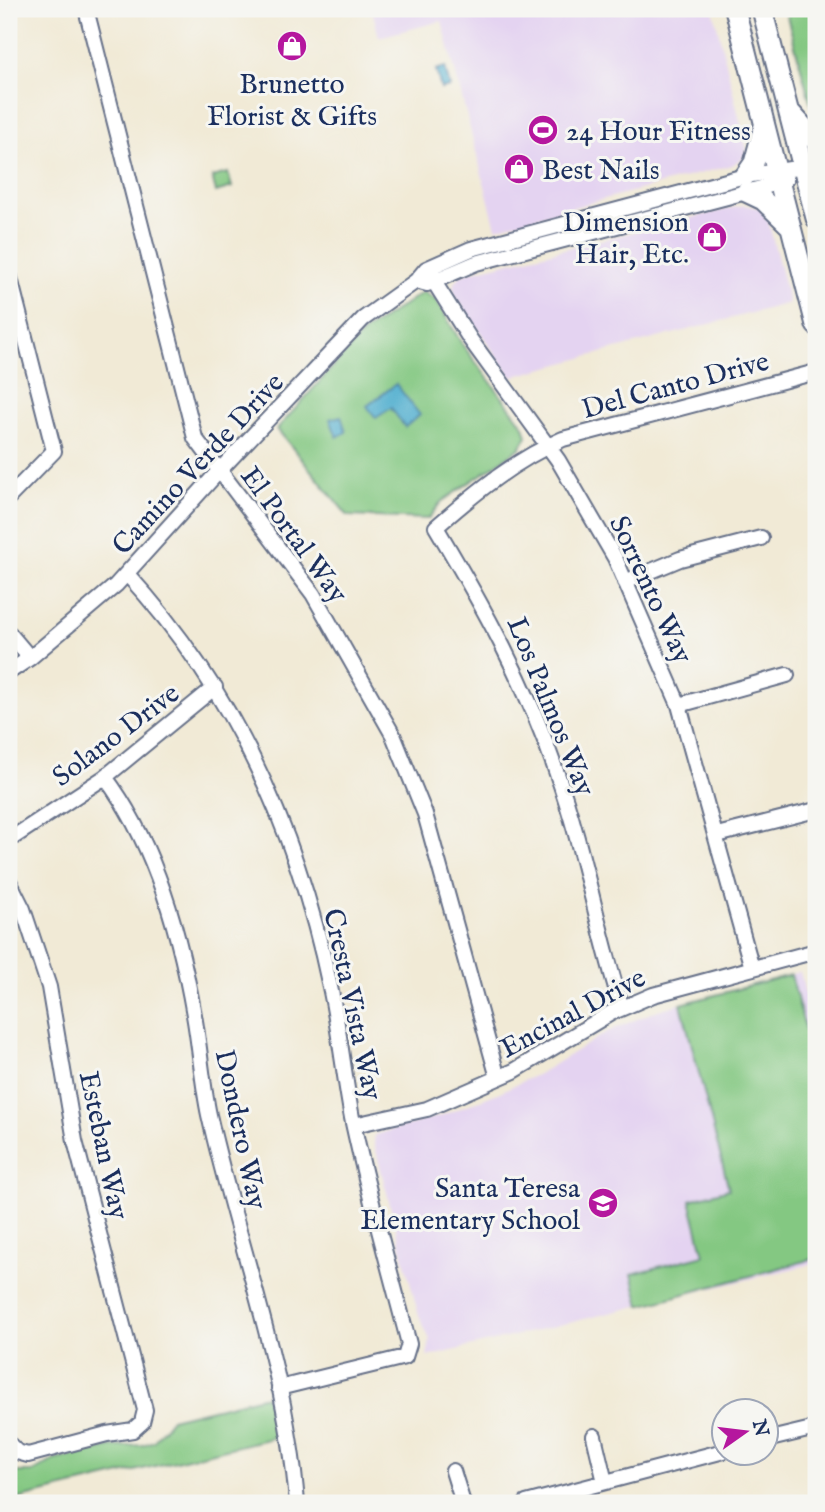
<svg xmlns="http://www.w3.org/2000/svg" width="825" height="1512" font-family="'IM FELL English',serif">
<rect width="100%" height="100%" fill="#f6f6f2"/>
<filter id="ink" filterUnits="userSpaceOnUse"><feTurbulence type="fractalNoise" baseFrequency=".0143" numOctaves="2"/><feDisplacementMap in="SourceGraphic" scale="14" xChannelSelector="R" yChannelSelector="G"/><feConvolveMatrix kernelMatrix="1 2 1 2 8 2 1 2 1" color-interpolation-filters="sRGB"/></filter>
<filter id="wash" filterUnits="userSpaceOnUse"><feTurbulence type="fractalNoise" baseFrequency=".00686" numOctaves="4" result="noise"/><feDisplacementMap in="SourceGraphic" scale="28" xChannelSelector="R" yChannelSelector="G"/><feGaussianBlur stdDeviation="1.57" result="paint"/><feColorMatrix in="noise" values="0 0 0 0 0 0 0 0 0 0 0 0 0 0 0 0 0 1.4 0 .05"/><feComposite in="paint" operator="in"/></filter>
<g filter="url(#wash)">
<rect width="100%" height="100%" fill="#f1ead6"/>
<path fill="#e4d3f1" d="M372,9H713L747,150L743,158L732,165L496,228L442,21L379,37Z
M744,205L759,208L768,220L789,303L511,377L454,294L453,285L462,274Z
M800,972L816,1040V1263L427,1357L430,1340L418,1313L374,1143L375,1135L443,1115L500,1092L542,1072L607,1032L658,1010Z"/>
<path fill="#84c882" stroke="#507c70" stroke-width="2" d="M785,9H816V119L813,112Z
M228,173L232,187L216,192L212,177Z
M423,292L436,300L462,344L524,426L527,436L520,448L441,502L428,519L348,516L277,429L364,332Z
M791,975L808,1040L816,1176V1258L640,1306L632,1274L704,1255L690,1200L729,1189L681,1004Z
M266,1396L276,1437L9,1501V1472H33L54,1460L110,1447L143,1445L154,1441L171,1419Z"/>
<path fill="#51afcf" stroke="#366f96" stroke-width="2" d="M445,67L450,87L441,89L436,70Z
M396,384L420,415L405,427L391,408L376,418L367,406Z
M341,416L346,432L337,437L330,419Z"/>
</g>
<g filter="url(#ink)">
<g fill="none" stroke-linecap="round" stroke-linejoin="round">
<g stroke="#667088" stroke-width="18">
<path id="minor" d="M86,9L195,438L313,594L393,735L425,814L498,1078
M426,269L470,339L558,460L615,558L679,705L752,968
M9,274L54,451L9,497
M416,281L427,284L476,263L765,187L786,179
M127,574C234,690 298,834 330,987C340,1032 344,1078 353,1123C369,1197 390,1271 409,1344L405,1357L279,1388
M625,582L680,559L761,538
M9,633L30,658
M9,672L30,658L116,585L219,471L363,319L416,281L426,269L471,249L745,176L816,165
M679,705L787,675
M105,777C155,843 180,934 194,1015C200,1048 202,1082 209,1115C238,1244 287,1371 297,1503
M717,835L816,810
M9,840L105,777L215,687
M9,881L23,909L49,987L75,1141L145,1410L142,1422L133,1430L107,1434L28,1455L17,1452L9,1444
M622,1008C597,930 584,848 556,771C526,683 483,606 436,527C476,492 515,460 563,439L816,372
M354,1125L427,1109L514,1071L611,1013L653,995L816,951
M594,1436L605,1482
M766,1440L816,1428
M453,1471L463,1503
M526,1503L724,1451"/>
</g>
<g stroke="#667088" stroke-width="23">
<path id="major" d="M735,9L816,325
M762,9L816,218
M791,113L816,141
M745,176L754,163L764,126
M746,192L763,200L791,227"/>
</g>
<use href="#minor" stroke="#fff" stroke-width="14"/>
<use href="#major" stroke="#fff" stroke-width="19"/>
</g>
</g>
<defs>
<g id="shop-disc" transform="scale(1.575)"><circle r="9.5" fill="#b5179e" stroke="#f6f6f2"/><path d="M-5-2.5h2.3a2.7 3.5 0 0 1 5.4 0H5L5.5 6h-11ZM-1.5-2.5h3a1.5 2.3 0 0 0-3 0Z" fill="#fff"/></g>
<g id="stadium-disc" transform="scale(1.575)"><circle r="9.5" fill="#b5179e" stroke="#f6f6f2"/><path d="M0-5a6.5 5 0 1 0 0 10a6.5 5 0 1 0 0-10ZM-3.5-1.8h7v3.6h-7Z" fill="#fff"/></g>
<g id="school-disc" transform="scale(1.575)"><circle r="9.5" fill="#b5179e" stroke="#f6f6f2"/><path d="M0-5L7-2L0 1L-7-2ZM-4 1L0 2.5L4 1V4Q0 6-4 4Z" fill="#fff"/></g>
</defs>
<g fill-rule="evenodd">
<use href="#shop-disc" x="292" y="46"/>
<use href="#stadium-disc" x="543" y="130"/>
<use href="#shop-disc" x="519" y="169"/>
<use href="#shop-disc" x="712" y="237"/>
<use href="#school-disc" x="603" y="1203"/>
</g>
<g text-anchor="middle" stroke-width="6" stroke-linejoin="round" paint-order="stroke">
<g font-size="28" fill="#1b2f5e" stroke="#f6f6f2" text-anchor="start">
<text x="292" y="93" text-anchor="middle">Brunetto<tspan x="292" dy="32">Florist &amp; Gifts</tspan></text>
<text x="566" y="140">24 Hour Fitness</text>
<text x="542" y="179">Best Nails</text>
<text x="689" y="231" text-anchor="end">Dimension<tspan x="689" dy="32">Hair, Etc.</tspan></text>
<text x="580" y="1197" text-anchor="end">Santa Teresa<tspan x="580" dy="32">Elementary School</tspan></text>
</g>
<g font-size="28" fill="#1b2f5e" stroke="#f6f6f2">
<text transform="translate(675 384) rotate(-15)" y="10">Del Canto Drive</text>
<text transform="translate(197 463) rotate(-47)" y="10">Camino Verde Drive</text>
<text transform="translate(295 534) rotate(54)" y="10">El Portal Way</text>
<text transform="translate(652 589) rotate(65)" y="10">Sorrento Way</text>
<text transform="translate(552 706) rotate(68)" y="10">Los Palmos Way</text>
<text transform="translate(115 734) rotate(-37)" y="10">Solano Drive</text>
<text transform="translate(354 1004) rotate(78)" y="10">Cresta Vista Way</text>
<text transform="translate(572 1012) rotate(-28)" y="10">Encinal Drive</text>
<text transform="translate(242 1129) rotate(78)" y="10">Dondero Way</text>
<text transform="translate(105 1145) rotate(78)" y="10">Esteban Way</text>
</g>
</g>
<rect width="825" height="1512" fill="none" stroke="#f6f6f2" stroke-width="35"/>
<g transform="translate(745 1432) rotate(76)"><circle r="33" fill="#f6f6f2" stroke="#9ea6b7" stroke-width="2"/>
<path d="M0-5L12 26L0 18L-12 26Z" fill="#b5179e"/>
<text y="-10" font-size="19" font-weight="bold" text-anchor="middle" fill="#1b2f5e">N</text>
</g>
</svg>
